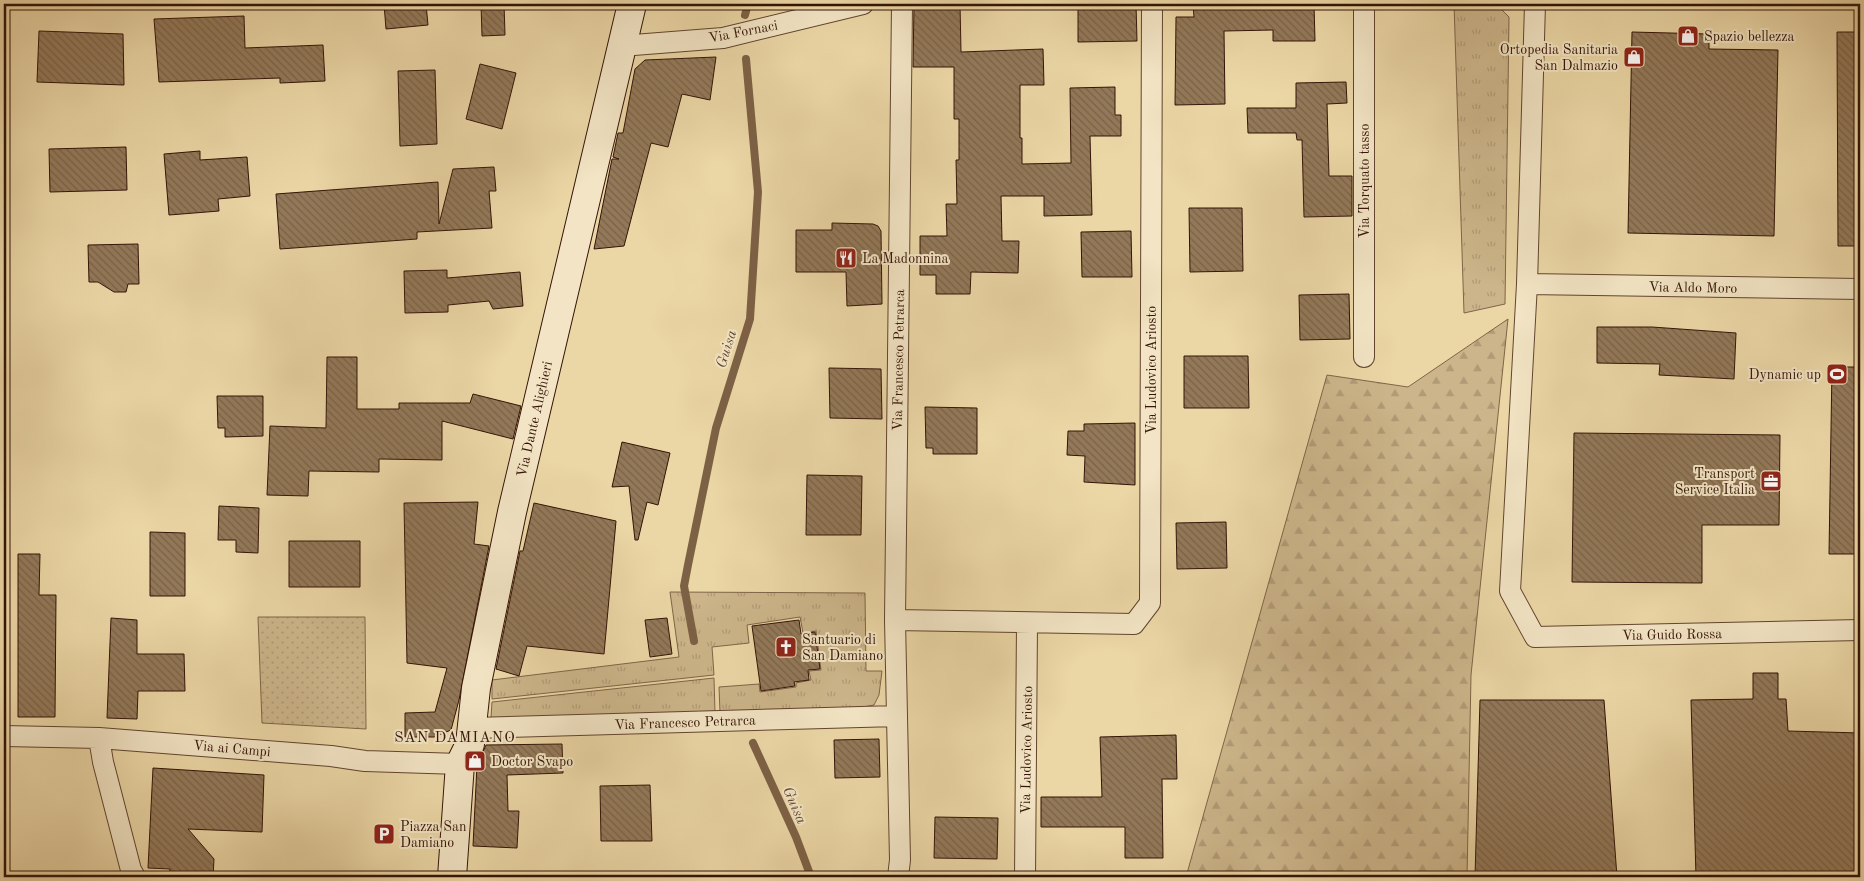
<svg xmlns="http://www.w3.org/2000/svg" width="1864" height="881" font-family="'Old Standard TT',serif">
<defs>
<pattern id="grass-tufts" width="24" height="20" patternUnits="userSpaceOnUse" patternTransform="scale(1.25)"><rect width="24" height="20" fill="#ccb58a"/><path d="M3 7l-1-3M5 7V3M7 7l1-3M15 17l-1-3M17 17v-4M19 17l1-3" fill="none" stroke="#b09b76"/></pattern>
<pattern id="forest-firs" width="22" height="20" patternUnits="userSpaceOnUse" patternTransform="scale(1.25)"><rect width="22" height="20" fill="#ccb58a"/><path d="M5 1l3.5 6h-7zM16 11l3.5 6h-7z" fill="#b09b76"/></pattern>
<pattern id="park-dots" width="8" height="8" patternUnits="userSpaceOnUse" patternTransform="scale(1.25)"><rect width="8" height="8" fill="#ccb58a"/><path d="M2 2h.1M6 6h.1" fill="none" stroke="#b09b76" stroke-width="1.8" stroke-linecap="round"/></pattern>
<pattern id="building-back-hatch" width="6" height="6" patternUnits="userSpaceOnUse" patternTransform="scale(1.25)"><rect width="6" height="6" fill="#937959"/><path d="M-1 5l2 2M0 0l6 6M5-1l2 2" fill="none" stroke="#796248"/></pattern>
</defs>
<rect width="100%" height="100%" fill="#ebd6a5"/>
<filter id="stains"><feTurbulence type="fractalNoise" baseFrequency=".004" numOctaves="4"/><feColorMatrix values="0 0 0 0 .2 0 0 0 0 .09 0 0 0 0 .02 0 0 0 .5 -.17"/></filter>
<radialGradient id="worn" r=".72"><stop offset=".6" stop-color="#630" stop-opacity="0"/><stop offset="1" stop-color="#630" stop-opacity=".3"/></radialGradient>
<path fill="url(#grass-tufts)" stroke="#806448" d="M1454,4H1496L1509,17L1505,304L1464,313Z
M670,592L865,593L866,671H882L879,695L874,705L863,707L720,712L719,687L759,684L760,692L796,687V683L811,680L809,671L821,670L816,631L803,633L800,617L747,625L749,643L712,647L714,675L492,699V680L679,657Z
M714,678L715,713L491,718L492,702Z"/>
<path fill="url(#forest-firs)" stroke="#806448" d="M1508,319L1471,675L1467,877H1186L1327,375L1408,387Z"/>
<path fill="url(#park-dots)" stroke="#806448" d="M258,617H365L366,729L262,723Z"/>
<g fill="none" stroke-linecap="round" stroke-linejoin="round">
<path stroke="#7d6145" stroke-width="8" d="M745,15L748,4
M694,641L684,586L688,565L716,428L750,319L758,192L746,59
M753,743L796,837L811,877"/>
</g>
<path fill="url(#building-back-hatch)" stroke="#341407" d="M384,4H426L428,25L386,29Z
M481,4H504L505,35L482,36Z
M914,4H960L961,52L1043,49L1044,85H1020V138H1022V164L1071,163L1070,88L1115,87V115H1121V136H1090L1092,215L1044,216V196H1001L1002,241H1019L1018,273L971,272L970,294H936V275H920V236H947L946,204H957L956,160H959V119H954V67H913Z
M1078,4H1136L1137,41L1078,42Z
M1193,4H1314L1315,41H1273V30L1224,31L1225,104L1175,105L1176,17H1194Z
M244,16L245,48L323,45L325,81L280,83V78L159,82L154,19Z
M39,31L123,34L124,85L37,82Z
M1632,32L1709,34V49L1778,50L1774,236L1628,233Z
M1837,32H1860V246H1838Z
M716,57L710,100L682,94L668,147L651,143L624,246L594,249L612,159H619L613,157L618,133H623L635,69L645,60Z
M480,64L516,73L502,129L466,119Z
M435,70L437,144L400,146L398,71Z
M1346,82L1347,103L1327,104L1329,176H1352V216L1304,217L1302,140H1297L1296,133H1248L1247,108H1296V83Z
M126,147L127,190L50,192L49,149Z
M200,151V160L247,157L250,196L218,199L219,211L169,215L164,154Z
M494,167L496,191H489L492,228L417,232V239L280,249L276,194L438,182L439,224L453,169Z
M1189,208H1242L1243,271L1190,272Z
M832,223L873,224L878,226L881,231L882,304L847,306L846,272H796V230H832Z
M1131,231L1132,277H1082L1081,232Z
M138,244L139,284H128L126,292H114L98,282H89L88,245Z
M447,270V278L520,272L523,306L493,309L489,301L448,305V312L405,313L404,271Z
M1349,294L1350,339L1300,340L1299,295Z
M1597,327H1652L1736,333L1734,379L1659,375L1660,364L1597,363Z
M1184,356H1248L1249,408H1184Z
M327,357H357V409H399V403H470L473,394L521,406L513,439L442,421V460L379,459V472L309,471L308,496L267,495L270,426L326,428Z
M1832,367H1860V554H1829Z
M829,368L881,369L882,419L830,418Z
M217,396H263V436L225,437V428H218Z
M925,407L977,408V454H933V448H926Z
M1135,423V485L1084,482L1085,456L1067,455L1068,431H1084V424Z
M1574,433L1780,435L1779,525H1702V583L1572,582Z
M622,442L670,453L658,505L647,502L638,540H635L629,486L612,487Z
M807,475L862,476L861,535H806Z
M478,502L474,544L489,546L459,700L451,730L434,737H405V713L435,712L447,668L407,663L404,503Z
M534,503L616,521L604,654L527,646L519,676L496,669L520,551H523Z
M219,506L259,508L258,553L236,552V540H218Z
M1226,522L1227,568L1177,569L1176,523Z
M150,532L185,533V596H150Z
M289,541H360V587H289Z
M18,554H40L39,595H56L55,717H18Z
M111,618L137,620V654H184L185,691H138L137,719L107,718Z
M667,618L672,654L650,657L645,620Z
M799,620L801,634L815,632L820,669L808,670L809,680L794,682L795,686L761,691L752,626Z
M1753,673H1778V699H1786L1788,731L1860,733V877H1696L1691,700L1753,699Z
M1480,700H1604L1617,877H1475Z
M1176,735L1177,779H1162L1163,858H1125V827H1041V797H1102L1100,737Z
M879,739L880,777L835,778L834,740Z
M562,744L563,773L507,775L508,811H519L517,848L473,846L477,765L486,745Z
M153,768L264,775L262,832L188,829L214,859L213,877H169L170,869L148,868Z
M650,785L652,841H601L600,786Z
M935,817L998,818L997,859L934,858Z"/>
<g fill="none" stroke-linecap="round" stroke-linejoin="round">
<g stroke="#62442e" stroke-width="22">
<path id="street" d="M1364,4V357
M1535,4L1527,284L1510,591L1535,637L1860,630
M621,46L723,38L863,4
M1527,284L1860,289
M895,620L1134,624L1150,603L1152,4
M473,728L897,716
M4,736L99,738L331,756L365,761L460,764
M99,738L103,762L131,870L135,877
M898,877L900,860L895,620L902,4
M1025,877L1027,623"/>
</g>
<g stroke="#341407" stroke-width="30">
<path id="secondary" d="M452,877L460,764L470,744L476,688L512,512L632,4"/>
</g>
<use href="#street" stroke="#f2e4c4" stroke-width="20"/>
<use href="#secondary" stroke="#f2e4c4" stroke-width="28"/>
</g>
<defs>
<g id="shop-square" transform="scale(1.125)"><rect x="-9" y="-9" width="18" height="18" rx="4" fill="#8f2418" stroke="#f2e4c4"/><path d="M-5-2.5h2.3a2.7 3.5 0 0 1 5.4 0H5L5.5 6h-11ZM-1.5-2.5h3a1.5 2.3 0 0 0-3 0Z" fill="#fff"/></g>
<g id="restaurant-square" transform="scale(1.125)"><rect x="-9" y="-9" width="18" height="18" rx="4" fill="#8f2418" stroke="#f2e4c4"/><path d="M-5-6h1v4h1v-4h1v4h1v-4h1v5L-1.5 .5V6h-2V.5L-5-1ZM5-6V6H3V1.5H1.5Q1.5-4 5-6Z" fill="#fff"/></g>
<g id="stadium-square" transform="scale(1.125)"><rect x="-9" y="-9" width="18" height="18" rx="4" fill="#8f2418" stroke="#f2e4c4"/><path d="M0-5a6.5 5 0 1 0 0 10a6.5 5 0 1 0 0-10ZM-3.5-1.8h7v3.6h-7Z" fill="#fff"/></g>
<g id="office-square" transform="scale(1.125)"><rect x="-9" y="-9" width="18" height="18" rx="4" fill="#8f2418" stroke="#f2e4c4"/><path d="M-6-3h4V-5.5h4V-3h4V5H-6ZM-1-4.5V-3h2v-1.5ZM-6 0V1H6V0Z" fill="#fff"/></g>
<g id="church-square" transform="scale(1.125)"><rect x="-9" y="-9" width="18" height="18" rx="4" fill="#8f2418" stroke="#f2e4c4"/><path d="M-1.2-6h2.4v3.5h3.3v2.4h-3.3V6h-2.4V-.1h-3.3v-2.4h3.3Z" fill="#fff"/></g>
<g id="parking-square" transform="scale(1.125)"><rect x="-9" y="-9" width="18" height="18" rx="4" fill="#8f2418" stroke="#f2e4c4"/><path d="M-3.5-5.5H1a3.5 3.5 0 0 1 0 7H-1V5.5H-3.5ZM-1-3.4V-.6H.8a1.4 1.4 0 0 0 0-2.8Z" fill="#fff"/></g>
</defs>
<g fill-rule="evenodd">
<use href="#shop-square" x="1688" y="36"/>
<use href="#shop-square" x="1634" y="57"/>
<use href="#restaurant-square" x="846" y="258"/>
<use href="#stadium-square" x="1837" y="374"/>
<use href="#office-square" x="1771" y="481"/>
<use href="#church-square" x="786" y="647"/>
<use href="#shop-square" x="475" y="761"/>
<use href="#parking-square" x="384" y="834"/>
</g>
<g text-anchor="middle" stroke-width="4" stroke-linejoin="round" paint-order="stroke">
<g font-size="14" fill="#341407" stroke="#f2e4c4">
<text transform="translate(743 31) rotate(-11)" y="5">Via Fornaci</text>
<text transform="translate(1364 181) rotate(-90)" y="5">Via Torquato tasso</text>
<text transform="translate(1693 287) rotate(1)" y="5">Via Aldo Moro</text>
<text transform="translate(898 360) rotate(-89)" y="5">Via Francesco Petrarca</text>
<text transform="translate(1151 370) rotate(-90)" y="5">Via Ludovico Ariosto</text>
<text transform="translate(534 419) rotate(-77)" y="5">Via Dante Alighieri</text>
<text transform="translate(1672 634) rotate(-1)" y="5">Via Guido Rossa</text>
<text transform="translate(685 722) rotate(-2)" y="5">Via Francesco Petrarca</text>
<text transform="translate(232 748) rotate(5)" y="5">Via ai Campi</text>
<text transform="translate(1026 750) rotate(-89)" y="5">Via Ludovico Ariosto</text>
</g>
<g font-size="14" fill="#341407" stroke="#f2e4c4" text-anchor="start">
<text x="1704" y="41">Spazio bellezza</text>
<text x="1618" y="54" text-anchor="end">Ortopedia Sanitaria<tspan x="1618" dy="16">San Dalmazio</tspan></text>
<text x="862" y="263">La Madonnina</text>
<text x="1821" y="379" text-anchor="end">Dynamic up</text>
<text x="1755" y="478" text-anchor="end">Transport<tspan x="1755" dy="16">Service Italia</tspan></text>
<text x="802" y="644">Santuario di<tspan x="802" dy="16">San Damiano</tspan></text>
<text x="491" y="766">Doctor Svapo</text>
<text x="400" y="831">Piazza San<tspan x="400" dy="16">Damiano</tspan></text>
</g>
<g font-size="15" font-style="italic" fill="#644731" stroke="#f2e4c4">
<text transform="translate(726 349) rotate(-73)" y="5">Guisa</text>
<text transform="translate(795 805) rotate(67)" y="5">Guisa</text>
</g>
<g font-size="15" letter-spacing="1" fill="#341407" stroke="#f2e4c4">
<text x="455" y="742">SAN DAMIANO</text>
</g>
</g>
<rect width="1864" height="881" fill="none" stroke="#ebd6a5" stroke-width="20"/>
<rect x="5" y="5" width="1854" height="871" fill="none" stroke="#341407" stroke-width="2.5"/>
<rect x="10" y="10" width="1844" height="861" fill="none" stroke="#341407"/>
<rect width="100%" height="100%" filter="url(#stains)"/>
<rect width="100%" height="100%" fill="url(#worn)"/>
</svg>
